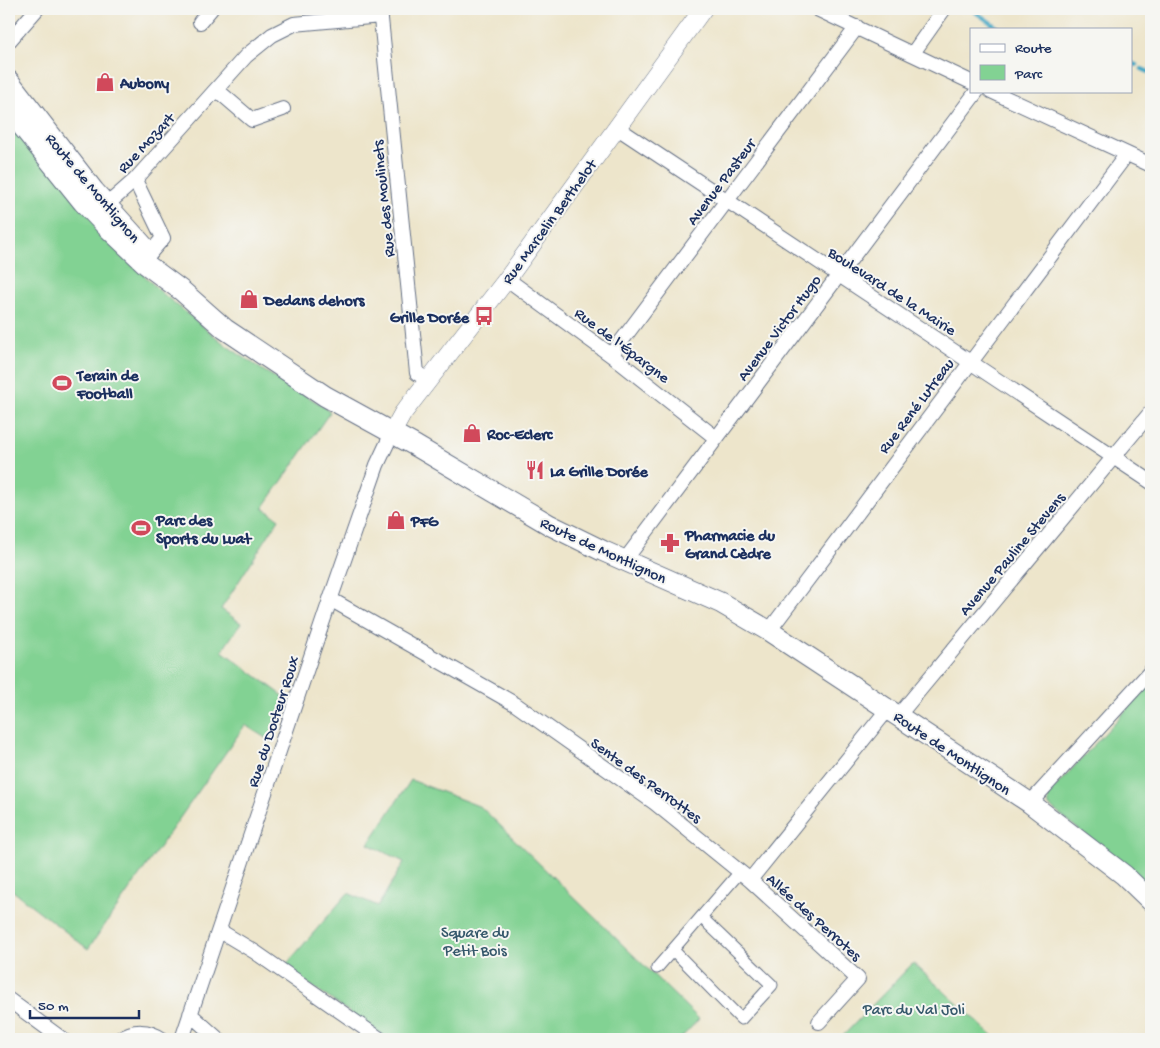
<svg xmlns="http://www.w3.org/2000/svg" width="1160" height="1048" font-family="'Gochi Hand',sans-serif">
<rect width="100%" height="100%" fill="#f6f6f2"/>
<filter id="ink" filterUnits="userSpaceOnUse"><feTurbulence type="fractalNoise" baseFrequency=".02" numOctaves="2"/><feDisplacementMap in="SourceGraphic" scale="10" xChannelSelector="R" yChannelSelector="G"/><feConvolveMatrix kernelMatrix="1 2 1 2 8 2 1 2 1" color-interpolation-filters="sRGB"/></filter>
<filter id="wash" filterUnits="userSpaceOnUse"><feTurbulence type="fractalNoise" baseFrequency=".0096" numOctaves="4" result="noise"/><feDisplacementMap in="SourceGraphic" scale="20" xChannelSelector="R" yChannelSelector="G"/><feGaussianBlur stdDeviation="1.12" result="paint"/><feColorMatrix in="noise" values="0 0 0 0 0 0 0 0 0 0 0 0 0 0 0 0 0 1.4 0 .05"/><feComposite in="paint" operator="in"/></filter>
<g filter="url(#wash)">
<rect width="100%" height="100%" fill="#ede5cb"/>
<path fill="#82d293" stroke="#4e8078" d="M9,109L136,267L162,293L227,346L264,371L320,404L330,412L263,508L279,519L221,609L241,623L222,651L285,697L272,742L245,725L88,949L9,888Z
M1151,683V887L1049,806L1048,795Z
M411,780L481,807L699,1019L680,1039H388L284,967L348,893L378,906L404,862L368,844Z
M913,963L996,1039H840Z"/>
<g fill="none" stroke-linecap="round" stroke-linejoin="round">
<path stroke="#46a9c6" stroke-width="4.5" d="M971,9L1000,29
M1131,63L1136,65
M1142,69L1151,73"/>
</g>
</g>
<g filter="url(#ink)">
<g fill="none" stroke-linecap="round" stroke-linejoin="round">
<g stroke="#646f84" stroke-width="13">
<path id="pedestrian" d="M673,950L741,1019L772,985L701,917
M657,968L740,872"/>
</g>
<g stroke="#646f84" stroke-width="16">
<path id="minor" d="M380,9L417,373L428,380
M817,9L971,82
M200,22L211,9
M9,41L37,9
M913,53L944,9
M217,90L252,120L283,109
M991,91L1151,165
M616,127L1151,482
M135,180L163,238L150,253
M101,210L135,180L246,56L272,35L294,24L381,16
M507,279L611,355L716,438
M611,355L857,27
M625,560L977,91
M330,599L515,704L655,803L750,880L888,709
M769,631L1127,154
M898,716L1151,412
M1030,803L1151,671
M750,880L858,979L819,1022
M220,931L255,952L380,1039
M9,1000L62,1039
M190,1014L218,1039
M120,1039C133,1029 149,1030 162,1039
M182,1039L328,606L377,465L392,433"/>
</g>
<g stroke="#646f84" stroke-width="19">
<path id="tertiary" d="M392,433L403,413L507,279L703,9"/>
</g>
<g stroke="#646f84" stroke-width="22">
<path id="secondary" d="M9,81L94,191L148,251
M9,110L83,202L107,227L147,265L182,291L225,329L325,396L416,446L550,525L603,551L721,603L769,631L1030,803L1124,875L1151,901"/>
</g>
<use href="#pedestrian" stroke="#fff" stroke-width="11"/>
<use href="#minor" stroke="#fff" stroke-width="14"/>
<use href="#tertiary" stroke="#fff" stroke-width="18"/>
<use href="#secondary" stroke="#fff" stroke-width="20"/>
</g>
</g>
<defs>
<g id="shop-bare" transform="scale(1.5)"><path d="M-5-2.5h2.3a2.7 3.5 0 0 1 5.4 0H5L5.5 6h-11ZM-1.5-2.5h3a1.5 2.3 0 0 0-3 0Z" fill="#d1495b" stroke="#f6f6f2" stroke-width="2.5" paint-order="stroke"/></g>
<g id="bus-bare" transform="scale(1.5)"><path d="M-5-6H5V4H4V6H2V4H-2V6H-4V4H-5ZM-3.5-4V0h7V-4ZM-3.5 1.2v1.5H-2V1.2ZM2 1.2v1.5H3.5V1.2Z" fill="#d1495b" stroke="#f6f6f2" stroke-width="2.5" paint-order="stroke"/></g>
<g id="stadium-bare" transform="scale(1.5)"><path d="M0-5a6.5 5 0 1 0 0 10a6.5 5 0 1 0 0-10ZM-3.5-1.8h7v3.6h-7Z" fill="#d1495b" stroke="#f6f6f2" stroke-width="2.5" paint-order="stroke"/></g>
<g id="restaurant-bare" transform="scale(1.5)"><path d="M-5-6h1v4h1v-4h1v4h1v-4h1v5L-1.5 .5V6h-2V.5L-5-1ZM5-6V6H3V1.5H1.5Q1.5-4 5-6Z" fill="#d1495b" stroke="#f6f6f2" stroke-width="2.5" paint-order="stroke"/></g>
<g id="pharmacy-bare" transform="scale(1.5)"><path d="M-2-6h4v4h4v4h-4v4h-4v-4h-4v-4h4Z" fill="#d1495b" stroke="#f6f6f2" stroke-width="2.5" paint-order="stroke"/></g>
</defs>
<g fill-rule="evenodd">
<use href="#shop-bare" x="105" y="82"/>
<use href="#shop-bare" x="249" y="299"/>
<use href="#bus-bare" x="484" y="316"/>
<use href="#stadium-bare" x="62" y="383"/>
<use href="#shop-bare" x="472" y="433"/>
<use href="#restaurant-bare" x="535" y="470"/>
<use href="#shop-bare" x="396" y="520"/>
<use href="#stadium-bare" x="141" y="528"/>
<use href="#pharmacy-bare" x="670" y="543"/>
</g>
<g text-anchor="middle" stroke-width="4" stroke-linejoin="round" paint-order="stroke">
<g font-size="16" font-weight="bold" fill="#1b2f5e" stroke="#f6f6f2" text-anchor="start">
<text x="120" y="88">Aubony</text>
<text x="264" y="305">Dedans dehors</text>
<text x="469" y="322" text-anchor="end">Grille Dorée</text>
<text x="77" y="380">Terain de<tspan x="77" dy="18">Football</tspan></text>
<text x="487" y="439">Roc-Eclerc</text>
<text x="550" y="476">La Grille Dorée</text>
<text x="156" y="525">Parc des<tspan x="156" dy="18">Sports du Luat</tspan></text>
<text x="411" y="526">PFG</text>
<text x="685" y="540">Pharmacie du<tspan x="685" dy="18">Grand Cèdre</tspan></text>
</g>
<g font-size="16" fill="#1b2f5e" stroke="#f6f6f2">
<text transform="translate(145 142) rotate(-47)" y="6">Rue Mozart</text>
<text transform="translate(720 181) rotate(-53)" y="6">Avenue Pasteur</text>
<text transform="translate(94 187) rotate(50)" y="6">Route de Montlignon</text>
<text transform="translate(382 199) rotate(-96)" y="6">Rue des Moulinets</text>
<text transform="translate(548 221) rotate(-54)" y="6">Rue Marcelin Berthelot</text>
<text transform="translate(893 290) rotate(33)" y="6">Boulevard de la Mairie</text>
<text transform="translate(778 327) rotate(-53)" y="6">Avenue Victor Hugo</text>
<text transform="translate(623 344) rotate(37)" y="6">Rue de l'Épargne</text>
<text transform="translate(915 405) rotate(-53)" y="6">Rue René Lutreau</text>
<text transform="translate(604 549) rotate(25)" y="6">Route de Montlignon</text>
<text transform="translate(1011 553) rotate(-50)" y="6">Avenue Pauline Stevens</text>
<text transform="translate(272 721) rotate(-72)" y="6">Rue du Docteur Roux</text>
<text transform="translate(953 752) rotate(34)" y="6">Route de Montlignon</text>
<text transform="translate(647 779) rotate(36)" y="6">Sente des Perrottes</text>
<text transform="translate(815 916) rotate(42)" y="6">Allée des Perrotes</text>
</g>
<g font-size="16" fill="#35586b" stroke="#f6f6f2">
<text x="475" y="937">Square du<tspan x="475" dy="18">Petit Bois</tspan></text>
<text x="914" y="1014">Parc du Val Joli</text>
</g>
</g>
<rect width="1160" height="1048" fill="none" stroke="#f6f6f2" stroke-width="30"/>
<rect x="970" y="28" width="162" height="65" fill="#f6f6f2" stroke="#9ea6b7"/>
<rect x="980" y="44" width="25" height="8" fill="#ffffff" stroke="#9ea6b7"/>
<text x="1015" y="52" font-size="15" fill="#1b2f5e">Route</text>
<rect x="980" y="65" width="25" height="15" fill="#82d293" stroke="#9ea6b7"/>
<text x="1015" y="78" font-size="15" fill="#1b2f5e">Parc</text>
<path d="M30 1010v8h109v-8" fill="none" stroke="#1b2f5e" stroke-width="2.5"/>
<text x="38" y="1010" font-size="15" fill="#1b2f5e" stroke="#f6f6f2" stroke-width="4" paint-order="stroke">50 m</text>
</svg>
